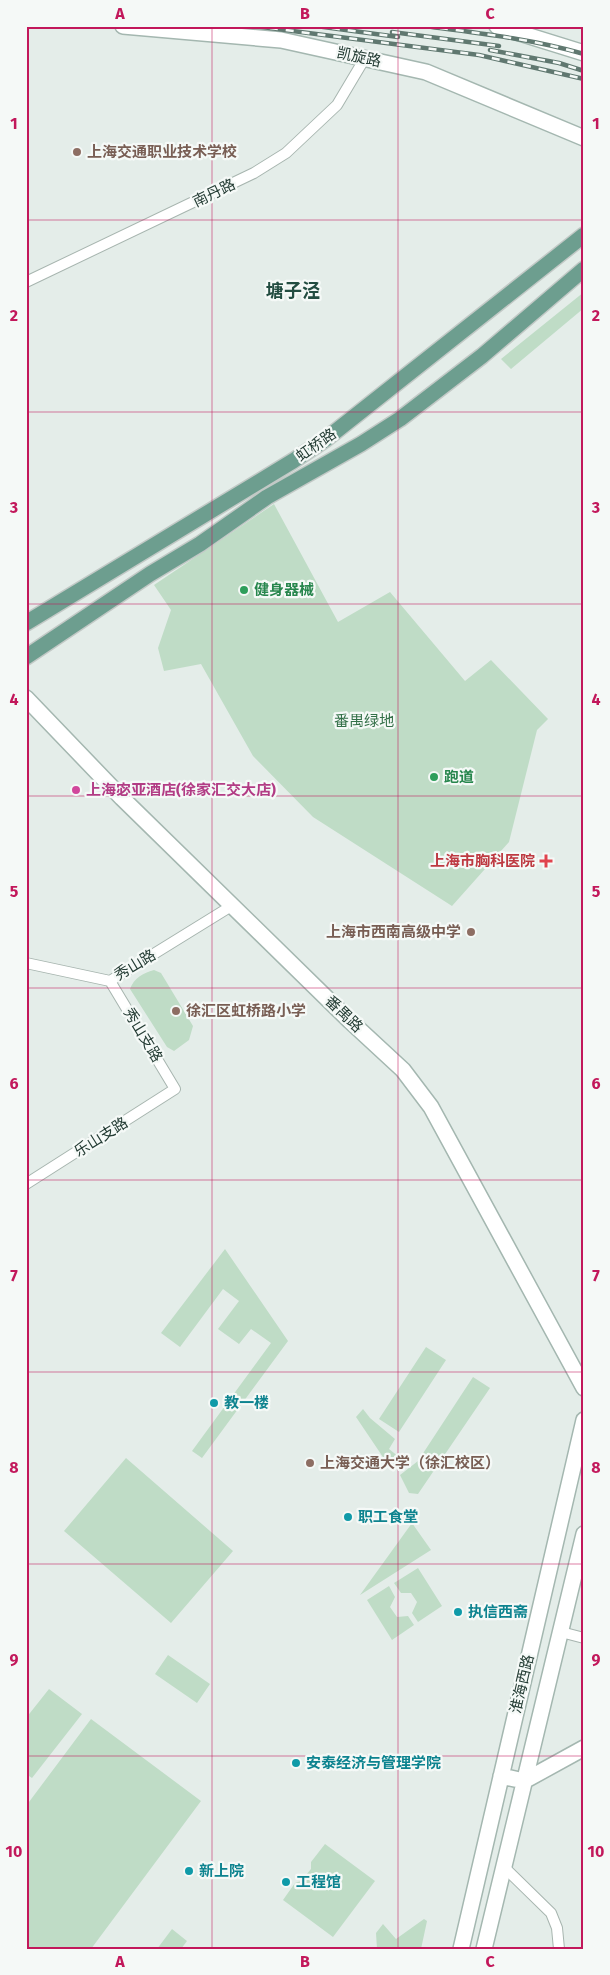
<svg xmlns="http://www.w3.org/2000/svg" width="610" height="1975" font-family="'Fira Sans','Noto Sans SC',sans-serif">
<rect width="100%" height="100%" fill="#e4ede9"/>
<path fill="#bfdcc6" d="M584,292V308L511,369L501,359Z
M274,504L338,622L390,592L465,681L491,660L548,719L537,730L509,842L452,906L313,817L253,756L201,664L164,671L158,648L171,610L154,585Z
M154,970L161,973L193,1026L189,1040L174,1051L167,1047L130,989C134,978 143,973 154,970Z
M225,1249L288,1341L202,1458L192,1451L271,1343L251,1329L239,1344L218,1329L239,1301L223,1289L180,1347L161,1333Z
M426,1347L446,1360L399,1432L379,1419Z
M473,1377L490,1388L418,1494L409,1493L400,1475L418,1461Z
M363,1409L370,1418L395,1439L389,1449L399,1457L391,1469L356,1417Z
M126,1458L233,1551L171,1623L64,1531Z
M412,1523L431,1550L360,1595Z
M418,1568L442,1606L418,1622L412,1613L417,1602L411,1593H401L394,1583Z
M389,1586L395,1597L390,1607L397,1617L408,1616L414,1625L392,1640L367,1600Z
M168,1655L210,1684L197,1703L155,1674Z
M49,1689L82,1714L32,1778L26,1774V1718Z
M91,1719L201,1801L91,1949H26V1806Z
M325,1844L375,1881L333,1937L283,1900L295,1883L301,1881L311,1869V1862Z
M424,1919L427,1921L421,1949H377L376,1933L383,1924L396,1939Z
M172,1929L187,1941L181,1949H157Z"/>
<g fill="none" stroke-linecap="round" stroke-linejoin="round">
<g stroke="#a7b5af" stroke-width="12">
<path id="street" d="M26,282L254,173L286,153L337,105L365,58
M26,963L110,981L233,905
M26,1184L175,1089L110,981
M561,1632L584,1638
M504,1867L551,1913L557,1928L559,1949"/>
</g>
<g stroke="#a4b7b0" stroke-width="18">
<path id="secondary" d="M123,26L281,40L426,72L584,138
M497,26L584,53
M26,698L122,798L350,1021L403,1070L431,1107L584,1388
M501,1776L524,1781L584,1748
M461,1949L584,1420
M484,1949L584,1534"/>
</g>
<g stroke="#c2c9c6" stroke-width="18">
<path id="primary" d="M26,623L293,461L326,439L584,235
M26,657L150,574L200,544L267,497L361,444L400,419L482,356L584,269"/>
</g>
<use href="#street" stroke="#fff" stroke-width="10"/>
<use href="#secondary" stroke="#fff" stroke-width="15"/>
<use href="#primary" stroke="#6d9e8f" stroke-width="15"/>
<g stroke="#607870" stroke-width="4.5">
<path id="rail" d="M254,26L479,55L584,79
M316,26L398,37
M424,26C478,33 532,39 584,54
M392,32L499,46
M490,50L559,63L584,71"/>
</g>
<use href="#rail" stroke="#f5f9f7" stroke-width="2.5" stroke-dasharray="8" stroke-linecap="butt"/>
</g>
<path fill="none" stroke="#c2185b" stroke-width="1" stroke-opacity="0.55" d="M212,26V1949M398,26V1949M26,220H584M26,412H584M26,604H584M26,796H584M26,988H584M26,1180H584M26,1372H584M26,1564H584M26,1756H584"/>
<g fill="#8d6e63" stroke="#f5f9f7" stroke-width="2">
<circle cx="77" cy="152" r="5"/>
<circle cx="471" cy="932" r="5"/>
<circle cx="176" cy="1011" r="5"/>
<circle cx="310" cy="1463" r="5"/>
</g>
<g fill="#2e9e5b" stroke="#f5f9f7" stroke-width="2">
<circle cx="244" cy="590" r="5"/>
<circle cx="434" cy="777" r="5"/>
</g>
<circle fill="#d1479c" stroke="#f5f9f7" stroke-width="2" cx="76" cy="790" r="5"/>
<path fill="#e0444e" stroke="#f5f9f7" stroke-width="2" d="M543.5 853.5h5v5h5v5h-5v5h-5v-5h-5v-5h5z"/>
<g fill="#0f9aa8" stroke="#f5f9f7" stroke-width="2">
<circle cx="214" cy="1403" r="5"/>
<circle cx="348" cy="1517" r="5"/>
<circle cx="458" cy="1612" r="5"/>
<circle cx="296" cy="1763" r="5"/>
<circle cx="189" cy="1871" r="5"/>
<circle cx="286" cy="1882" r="5"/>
</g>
<g text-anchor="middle" stroke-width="4.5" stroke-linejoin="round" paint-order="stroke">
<g font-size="15" fill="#253d35" stroke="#f5f9f7">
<text transform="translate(359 57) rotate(12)" y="5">凯旋路</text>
<text transform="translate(214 193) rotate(-26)" y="5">南丹路</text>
<text transform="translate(316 445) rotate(-35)" y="5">虹桥路</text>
<text transform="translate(135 965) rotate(-31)" y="5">秀山路</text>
<text transform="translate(344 1014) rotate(44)" y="5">番禺路</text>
<text transform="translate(143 1035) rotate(59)" y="5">秀山支路</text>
<text transform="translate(101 1137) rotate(-32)" y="5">乐山支路</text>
<text transform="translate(522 1684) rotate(-77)" y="5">淮海西路</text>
</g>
<g font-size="15" font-weight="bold" fill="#785e54" stroke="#f5f9f7" text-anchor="start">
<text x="87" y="157">上海交通职业技术学校</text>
<text x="461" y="937" text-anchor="end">上海市西南高级中学</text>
<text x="186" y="1016">徐汇区虹桥路小学</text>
<text x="320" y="1468">上海交通大学（徐汇校区）</text>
</g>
<g font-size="15" font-weight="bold" fill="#27864d" stroke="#f5f9f7" text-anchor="start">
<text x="254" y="595">健身器械</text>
<text x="444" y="782">跑道</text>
</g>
<g font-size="15" fill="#337048" stroke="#f5f9f7">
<text x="364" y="726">番禺绿地</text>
</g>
<g font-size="15" font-weight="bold" fill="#b23c85" stroke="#f5f9f7" text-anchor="start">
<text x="86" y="795">上海宓亚酒店(徐家汇交大店)</text>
</g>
<g font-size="15" font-weight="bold" fill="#be3a42" stroke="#f5f9f7" text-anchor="end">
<text x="535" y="866">上海市胸科医院</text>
</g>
<g font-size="15" font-weight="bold" fill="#0d838f" stroke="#f5f9f7" text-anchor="start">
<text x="224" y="1408">教一楼</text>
<text x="358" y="1522">职工食堂</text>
<text x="468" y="1617">执信西斋</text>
<text x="306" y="1768">安泰经济与管理学院</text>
<text x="199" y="1876">新上院</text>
<text x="296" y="1887">工程馆</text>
</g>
<g font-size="18" font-weight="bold" fill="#234d41" stroke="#f5f9f7">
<text x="293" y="297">塘子泾</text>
</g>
</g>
<rect width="610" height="1975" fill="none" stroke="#f5f9f7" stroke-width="55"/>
<rect x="28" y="28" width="554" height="1920" fill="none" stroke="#c2185b" stroke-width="2"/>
<g font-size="16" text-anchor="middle" font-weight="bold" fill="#c2185b">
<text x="120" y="19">A</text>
<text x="305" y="19">B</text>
<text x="490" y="19">C</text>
<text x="14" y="129">1</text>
<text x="596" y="129">1</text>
<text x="14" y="321">2</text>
<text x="596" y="321">2</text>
<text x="14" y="513">3</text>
<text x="596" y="513">3</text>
<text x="14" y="705">4</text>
<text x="596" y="705">4</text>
<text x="14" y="897">5</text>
<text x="596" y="897">5</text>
<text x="14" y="1089">6</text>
<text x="596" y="1089">6</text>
<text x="14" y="1281">7</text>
<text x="596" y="1281">7</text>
<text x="14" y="1473">8</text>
<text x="596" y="1473">8</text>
<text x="14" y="1665">9</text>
<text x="596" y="1665">9</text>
<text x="14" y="1857">10</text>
<text x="596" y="1857">10</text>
<text x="120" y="1967">A</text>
<text x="305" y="1967">B</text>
<text x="490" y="1967">C</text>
</g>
</svg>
